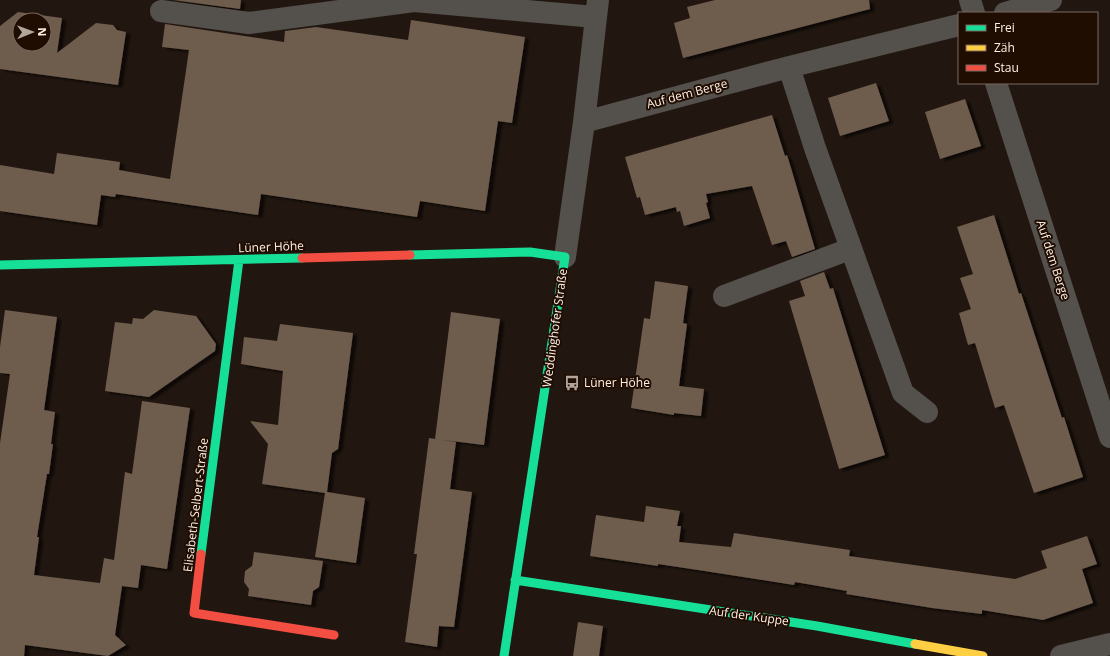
<svg xmlns="http://www.w3.org/2000/svg" width="1110" height="656" font-family="'Open Sans',sans-serif">
<defs>
<filter id="shadow"><feDropShadow dx="4.5" dy="2.5" stdDeviation="1" flood-color="#0009"/></filter>
</defs>
<rect width="100%" height="100%" fill="#221710"/>
<path fill="#6e5b4d" fill-rule="evenodd" filter="url(#shadow)" d="M173,0H241L240,9Z
M715,0H869L870,9L683,58L674,23L690,18L687,7Z
M18,12L62,18L57,53L96,23L113,25L117,30L126,32L118,85L0,69V26ZM20,20H44V44H20Z
M411,20L525,37L512,123L498,121L485,211L420,201L417,217L261,194L258,215L116,194L115,197L101,195L97,225L0,211V165L54,174L57,153L120,162L119,170L170,179L189,50L162,47L165,24L284,42L285,31L316,27L408,40Z
M876,83L889,121L840,136L828,98Z
M965,99L981,146L940,159L925,112Z
M772,115L785,156L787,155L791,168L815,249L792,257L786,241L772,245L752,186L706,194L708,202L706,203L710,218L684,226L680,211L677,212L676,207L645,215L640,197L637,198L625,157Z
M994,215L1019,294L1021,293L1062,418L1064,417L1083,477L1034,493L1004,405L995,408L975,343L968,345L959,313L971,309L960,278L973,274L957,227Z
M824,272L830,289L833,288L885,455L839,469L789,301L805,296L800,281Z
M655,281L688,286L683,323L687,324L679,386L704,389L701,416L674,413V415L631,408L644,318L650,319Z
M5,310L57,317L44,410L55,412L51,444H53L49,474H47L37,537H39L34,575L100,583L104,558L114,560L125,472L132,474L142,401L190,408L167,569L141,565L138,588L122,586L115,635L126,645L108,656L25,645L24,656H0V443L10,374L0,373V347Z
M154,310L196,316L216,344L215,351L149,397L105,391L115,322L132,324L133,318L143,319Z
M451,312L500,319L484,445L435,439Z
M280,324L353,333L338,449L332,453L327,492L365,498L356,563L315,557L325,493L262,484L268,444L250,421L278,425L283,371L241,364L244,337L277,341Z
M429,438L456,442L450,489L472,492L454,627L439,626L437,647L405,642L417,554H414Z
M646,506L680,511L677,526H681L679,542L731,547L734,533L850,550L849,556L1015,579L1047,568L1041,551L1087,536L1097,564L1082,569L1093,603L1043,620L982,610V614L932,608L846,594L847,591L795,582L794,585L698,570L658,564V566L590,556L596,515L644,522Z
M254,552L323,561L319,587L313,591L311,605L248,596L249,589L244,582L245,571L252,566Z
M578,622L603,626L599,656H573Z"/>
<g fill="none" stroke-linecap="round" stroke-linejoin="round">
<path stroke="#54504c" stroke-width="22" d="M970,0L974,13
M161,11L249,23L414,1L595,17
M1005,13L1051,0
M789,67L815,148L903,393L927,412
M996,83L1110,437
M584,122L789,67L959,25
M565,257L584,122L598,0
M724,296L850,249
M1061,656L1110,644"/>
<path stroke="#16e098" stroke-width="9" d="M410,255L530,252L565,257L504,656
M0,265L302,258
M201,554L239,260
M515,580L817,626L915,644"/>
<path stroke="#ffcf43" stroke-width="9" d="M915,644L983,656"/>
<path stroke="#f24e42" stroke-width="9" d="M302,258L410,255
M201,554L194,613L334,635"/>
</g>
<defs>
<g id="bus-bare" transform="scale(1.2)"><path d="M-5-6H5V4H4V6H2V4H-2V6H-4V4H-5ZM-3.5-4V0h7V-4ZM-3.5 1.2v1.5H-2V1.2ZM2 1.2v1.5H3.5V1.2Z" fill="#b2a59c" stroke="#200d02" stroke-width="2.5" paint-order="stroke"/></g>
</defs>
<g fill-rule="evenodd">
<use href="#bus-bare" x="572" y="383"/>
</g>
<g text-anchor="middle" stroke-width="4" stroke-linejoin="round" paint-order="stroke">
<g font-size="12" fill="#fff1e7" stroke="#200d02">
<text transform="translate(687 94) rotate(-15)" y="4">Auf dem Berge</text>
<text transform="translate(271 247) rotate(-2)" y="4">Lüner Höhe</text>
<text transform="translate(1053 260) rotate(72)" y="4">Auf dem Berge</text>
<text transform="translate(555 328) rotate(-82)" y="4">Weddinghofer Straße</text>
<text transform="translate(196 505) rotate(-83)" y="4">Elisabeth-Selbert-Straße</text>
<text transform="translate(749 616) rotate(8)" y="4">Auf der Kuppe</text>
</g>
<g font-size="12" fill="#fff1e7" stroke="#200d02" text-anchor="start">
<text x="584" y="387">Lüner Höhe</text>
</g>
</g>
<rect x="958" y="12" width="140" height="72" fill="#200d02" stroke="#79685e"/>
<rect x="966" y="25" width="20" height="6" fill="#16e098" stroke="#79685e"/>
<text x="994" y="32" font-size="12" fill="#fff1e7">Frei</text>
<rect x="966" y="45" width="20" height="6" fill="#ffcf43" stroke="#79685e"/>
<text x="994" y="52" font-size="12" fill="#fff1e7">Zäh</text>
<rect x="966" y="65" width="20" height="6" fill="#f24e42" stroke="#79685e"/>
<text x="994" y="72" font-size="12" fill="#fff1e7">Stau</text>
<g transform="translate(32 32) rotate(89)"><circle r="19" fill="#200d02" stroke="#79685e"/>
<path d="M0-3L7 15L0 10L-7 15Z" fill="#b2a59c"/>
<text y="-6" font-size="11" font-weight="bold" text-anchor="middle" fill="#fff1e7">N</text>
</g>
</svg>
